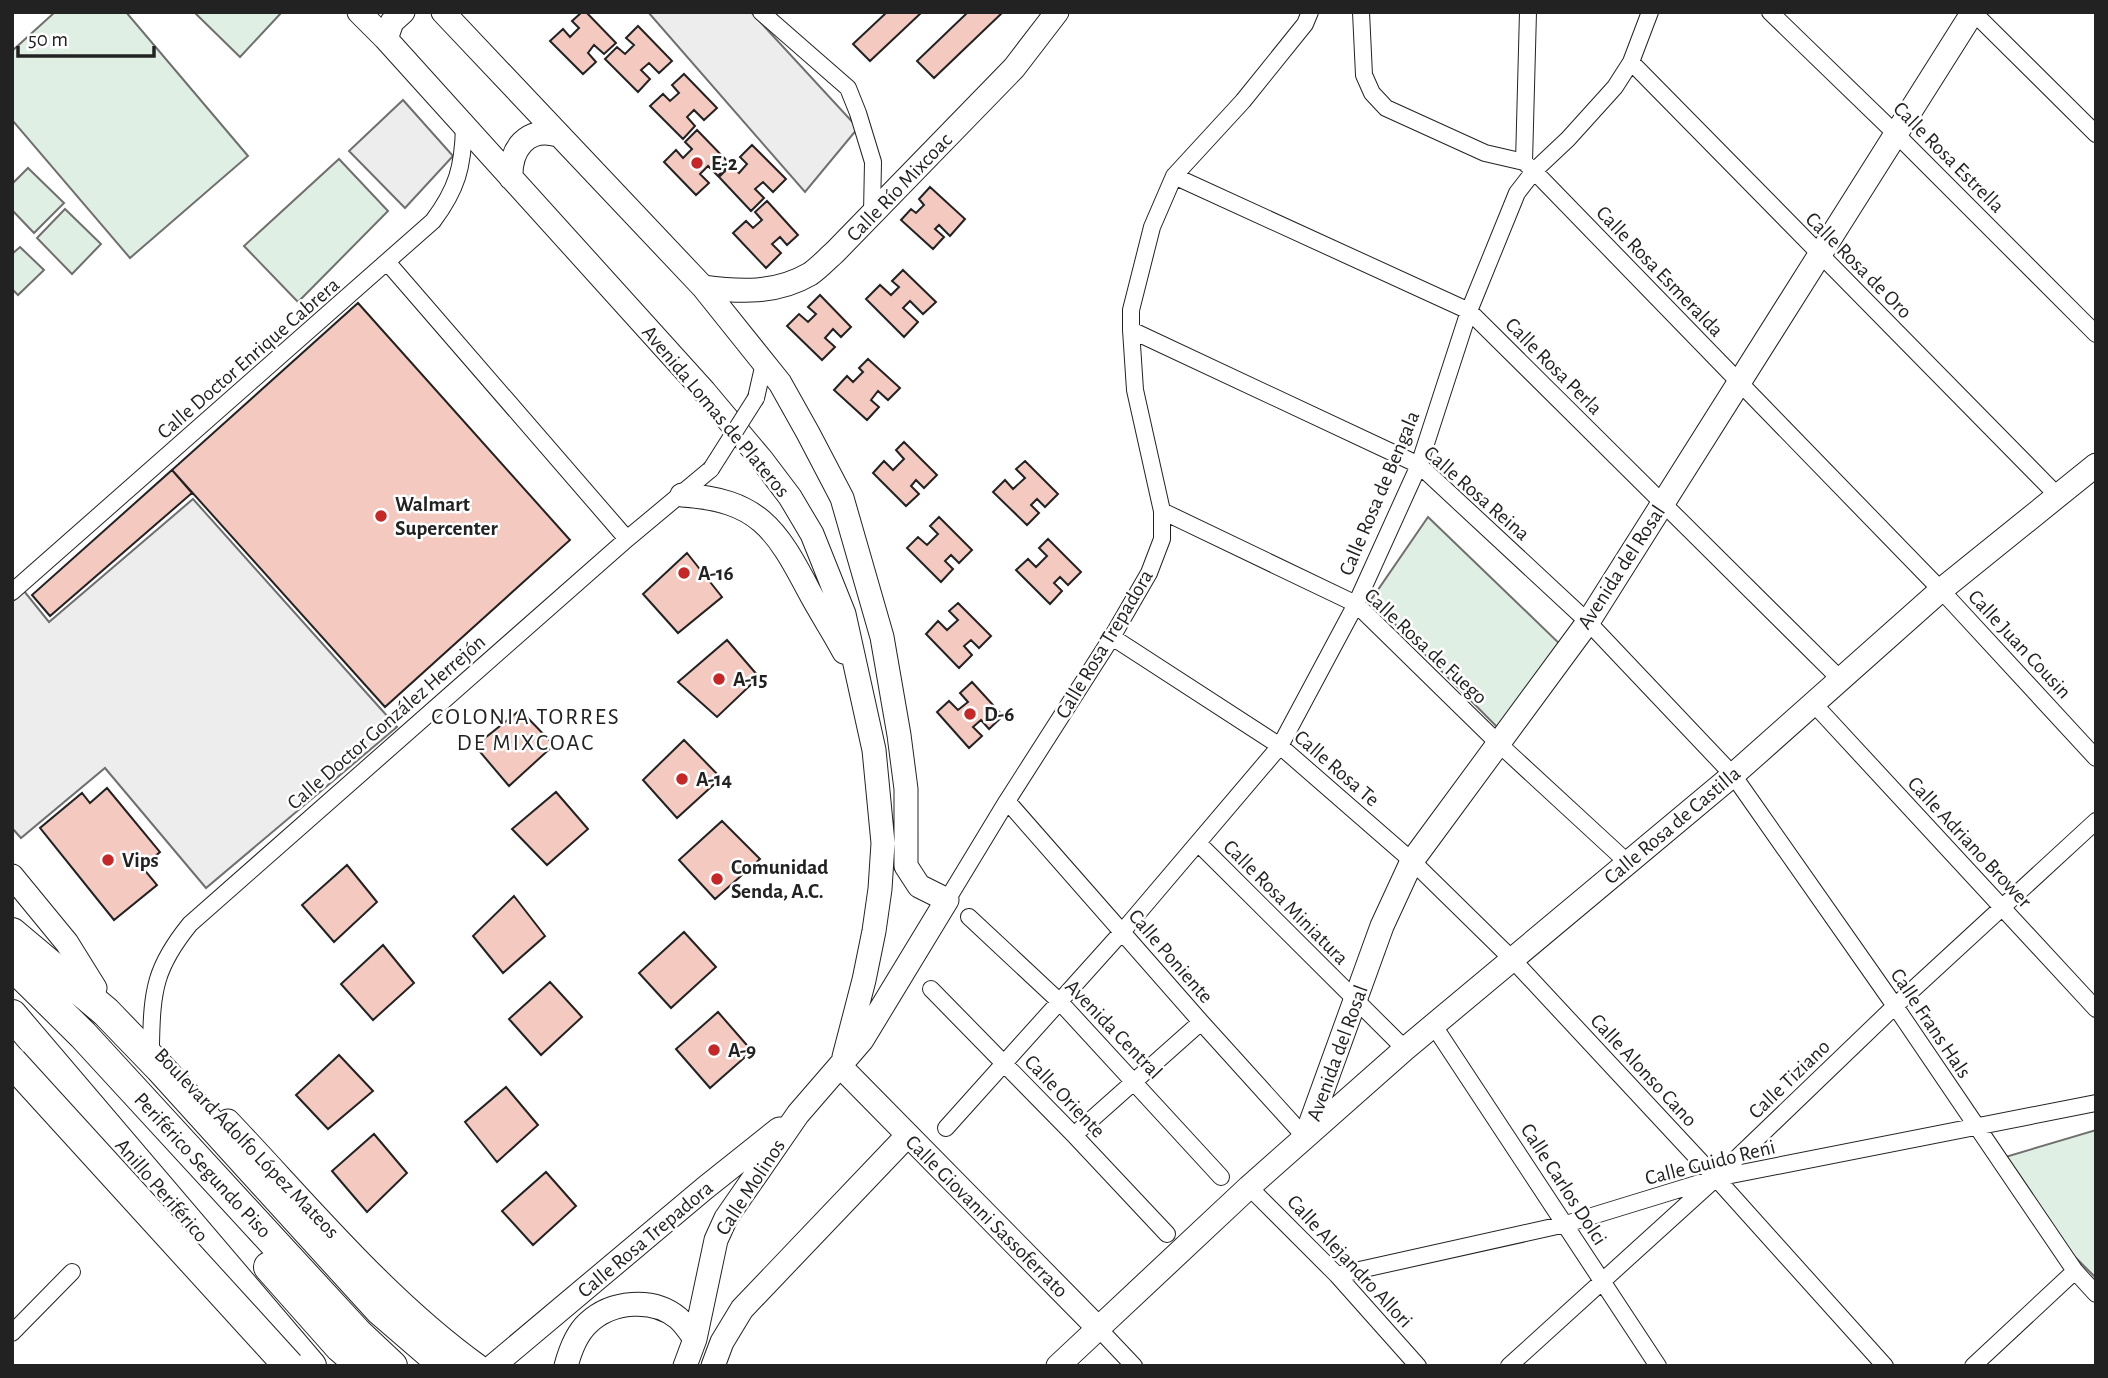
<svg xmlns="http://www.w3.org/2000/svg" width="2108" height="1378" font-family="'Alegreya Sans',sans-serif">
<rect width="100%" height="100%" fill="#fff"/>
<path fill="#e0efe3" stroke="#6f6f6f" stroke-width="2" d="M55,12H126L248,156L130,258L12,120V51Z
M194,12H282L240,57Z
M339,159L388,211L298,302L244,246Z
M28,168L64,203L34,233L12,210V184Z
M65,209L101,244L72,274L37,238Z
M20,247L44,270L18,295L12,289V254Z
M1428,517L1564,648L1502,732L1371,600Z
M2096,1130V1278L2074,1256L2002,1158Z"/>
<path fill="#ededed" stroke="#6f6f6f" stroke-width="2" d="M648,12H751L858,128L805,192Z
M403,100L453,156L405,208L349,151Z
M193,499L397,727L206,888L105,768L21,838L12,828V602L24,591L49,622Z"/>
<path fill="#f3c9c0" stroke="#222" stroke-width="2" d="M582,12H586L616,43L604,54L594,45L588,53L596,62L583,74L550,41L563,29L570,37L579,28L572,21Z
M887,12H922L870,61L853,44Z
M968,12H1003L934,78L917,61Z
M638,26L672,61L659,73L649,63L641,70L650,79L638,92L605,59L617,47L625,54L634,45L626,38Z
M684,74L717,108L704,120L694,110L687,117L695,126L683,139L650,106L663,94L670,101L679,93L672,85Z
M697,130L730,164L718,176L708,166L700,174L709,183L696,195L664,162L676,150L683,158L692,149L685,142Z
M752,145L786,179L773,192L763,182L755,189L764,198L751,211L719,177L731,165L739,173L747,164L740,157Z
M930,187L965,219L950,236L939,225L935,229L944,237L933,249L901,220L911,209L916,213L924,205L919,199Z
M767,201L798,235L787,245L780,237L772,244L781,253L766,268L733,233L746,221L753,228L762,220L755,212Z
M903,270L936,302L923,314L910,301L903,308L918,322L904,337L866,299L880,285L891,295L899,287L892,281Z
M820,295L851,327L841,337L833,329L825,338L835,347L822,360L787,326L799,314L808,322L816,314L808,307Z
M358,303L570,540L385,707L172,470Z
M868,359L900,388L888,400L878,391L871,400L879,407L867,420L834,390L847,376L853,382L863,372L859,368Z
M904,442L937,475L924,488L916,480L911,486L919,494L906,506L873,473L884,461L893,470L904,459L896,450Z
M1025,461L1058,494L1045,507L1037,499L1031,505L1039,513L1027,525L993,492L1005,480L1013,489L1025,478L1016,469Z
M172,470L192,493L50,616L32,595Z
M939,517L972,550L959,563L951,555L945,561L953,569L941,582L907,548L918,537L927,545L938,534L930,526Z
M1048,539L1081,572L1068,585L1060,577L1054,583L1062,591L1050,604L1016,570L1028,559L1036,567L1047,556L1039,548Z
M687,553L722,597L678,633L643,594Z
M958,603L991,636L979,648L971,640L964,646L972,655L959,668L926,634L938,621L947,630L958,620L949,611Z
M727,640L759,677L717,717L678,682Z
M972,682L1003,716L989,729L981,720L973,727L982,736L969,748L937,712L949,701L958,710L968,702L960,693Z
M520,710L554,745L509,786L475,746Z
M684,740L721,778L677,818L643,780Z
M107,788L160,852L142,867L157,885L114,920L40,828L82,793L90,803Z
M556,792L588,829L547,865L512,829Z
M722,821L760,859L715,899L679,860Z
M347,865L377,902L334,942L302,905Z
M514,896L545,936L503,973L473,936Z
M684,932L716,967L671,1008L639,973Z
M383,945L414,983L373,1020L341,984Z
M550,982L582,1017L541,1055L509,1019Z
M718,1012L752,1051L710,1088L676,1049Z
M339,1055L373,1091L328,1129L296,1095Z
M506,1087L538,1125L497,1162L465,1122Z
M374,1134L407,1173L367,1212L332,1171Z
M546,1172L576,1206L533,1245L502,1211Z"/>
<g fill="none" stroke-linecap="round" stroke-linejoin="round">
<g stroke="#222" stroke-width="18">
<path id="street" d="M761,12L848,88L858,113L873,162L872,213
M1361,12L1364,75L1372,93L1386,108L1485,153L1524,162L1534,171L1941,590L2096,758
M1770,12L1896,134L2096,334
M1973,12L2096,134
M1631,62L2058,496
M1524,162L1528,12
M1174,176L1469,311L1839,678
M388,263L627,539
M1131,330L1419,465L1588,622L1733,775L1895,1006L2075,1271L2096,1294
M756,398L764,363
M1162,511L1356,604L1499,744L1627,862
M12,592L433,221C457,189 463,167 464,127
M1112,637L1280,746L1412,861L1513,960L1716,1178L1885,1366
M1813,703L2096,1009
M1007,801L1201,1022L1305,1137
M1198,843L1405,1049
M947,900L1007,801L1112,637L1149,573L1162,539V511L1135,390L1131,330V310L1152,227L1174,176L1243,101L1305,24L1310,12
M969,917L1060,1002L1221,1177
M931,989L1074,1135L1167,1234
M1434,1026L1658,1366
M151,1045C152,990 155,967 190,924L627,539L711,469
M946,1128L1122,932L1280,746L1356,604L1419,465L1469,311L1517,193L1534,171L1568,139L1615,87L1631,62L1650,12
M1074,1135L1201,1022
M1249,1187L1337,1275L1418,1366
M1337,1275L1566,1224L1716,1178L2096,1103
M1098,1328L1134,1366
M12,1333L72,1272
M1509,1366L1716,1178L1895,1006L2096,821
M1973,1366L2075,1271"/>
</g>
<g stroke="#222" stroke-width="25">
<path id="secondary" d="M359,12L386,39L704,391L762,460L790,497L812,534L844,614L874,750L883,843L880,889L874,931L864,980L844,1057
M443,12L703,287L780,383L808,433L842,498L882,637L899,735L906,789V866L919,886L947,900L862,1040L798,1114L726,1218L716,1240L695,1339L685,1366
M386,39L392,22L403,12
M511,178C510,149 527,126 558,135
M703,287C739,292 776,294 810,274C819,268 827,259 835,252L1014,68L1057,12
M682,495C758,500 776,528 809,591C820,612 833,631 844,652
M12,876L67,943L95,988
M841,1067L1098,1328
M228,1121C307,1204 385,1299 478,1366
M1307,1133L1382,926L1412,861L1588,622L1973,12
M493,1366L705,1188L779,1129
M566,1366C570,1351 576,1334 588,1323C611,1301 653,1297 678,1318C684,1323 690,1332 695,1339
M713,1366L722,1342L742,1309L907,1136
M1058,1366L1249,1187L1405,1049L1733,775L1941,590L2096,465"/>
</g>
<g stroke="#222" stroke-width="32">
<path id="highway" d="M12,933L106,1012L160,1068L380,1310L438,1360L447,1366
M12,965L83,1035L358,1334L392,1366
M12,1015L311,1366
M269,1267L340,1347L362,1366"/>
</g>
<use href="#street" stroke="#fff" stroke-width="16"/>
<use href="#secondary" stroke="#fff" stroke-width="23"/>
<use href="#highway" stroke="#fff" stroke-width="30"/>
<g stroke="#222" stroke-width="18" stroke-linecap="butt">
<path id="street-bridge" d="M711,469L756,398"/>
</g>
<g stroke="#222" stroke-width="32" stroke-linecap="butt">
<path id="highway-bridge" d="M12,1062L289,1366"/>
</g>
<use href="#street-bridge" stroke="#fff" stroke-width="16"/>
<use href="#highway-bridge" stroke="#fff" stroke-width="30"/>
</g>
<g fill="#c62828" stroke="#fff" stroke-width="2.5">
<circle cx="697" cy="163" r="7"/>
<circle cx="381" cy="516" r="7"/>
<circle cx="684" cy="573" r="7"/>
<circle cx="719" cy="679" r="7"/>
<circle cx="970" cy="714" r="7"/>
<circle cx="682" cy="779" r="7"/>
<circle cx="108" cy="860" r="7"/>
<circle cx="717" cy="879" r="7"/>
<circle cx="714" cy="1050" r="7"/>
</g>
<g text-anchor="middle" stroke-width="5" stroke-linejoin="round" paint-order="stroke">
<g font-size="21" fill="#222" stroke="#fff">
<text transform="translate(1949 157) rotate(45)" y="7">Calle Rosa Estrella</text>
<text transform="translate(899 187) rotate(-46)" y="7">Calle Río Mixcoac</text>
<text transform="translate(1859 265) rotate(45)" y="7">Calle Rosa de Oro</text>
<text transform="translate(1660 271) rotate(46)" y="7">Calle Rosa Esmeralda</text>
<text transform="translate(248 358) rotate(-41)" y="7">Calle Doctor Enrique Cabrera</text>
<text transform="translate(1554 366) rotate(45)" y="7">Calle Rosa Perla</text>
<text transform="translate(716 411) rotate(50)" y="7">Avenida Lomas de Plateros</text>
<text transform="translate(1379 493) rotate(-67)" y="7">Calle Rosa de Bengala</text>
<text transform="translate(1477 493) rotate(41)" y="7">Calle Rosa Reina</text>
<text transform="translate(1621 567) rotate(-57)" y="7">Avenida del Rosal</text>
<text transform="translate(1104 644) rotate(-59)" y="7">Calle Rosa Trepadora</text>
<text transform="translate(2020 644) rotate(47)" y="7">Calle Juan Cousin</text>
<text transform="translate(1426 646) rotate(43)" y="7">Calle Rosa de Fuego</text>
<text transform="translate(386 722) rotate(-41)" y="7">Calle Doctor González Herrejón</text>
<text transform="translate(1337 768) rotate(41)" y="7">Calle Rosa Te</text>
<text transform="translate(1672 825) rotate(-40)" y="7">Calle Rosa de Castilla</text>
<text transform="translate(1970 842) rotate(47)" y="7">Calle Adriano Brower</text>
<text transform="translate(1286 902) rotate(45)" y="7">Calle Rosa Miniatura</text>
<text transform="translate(1171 956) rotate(49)" y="7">Calle Poniente</text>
<text transform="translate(1931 1023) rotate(56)" y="7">Calle Frans Hals</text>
<text transform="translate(1114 1029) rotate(46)" y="7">Avenida Central</text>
<text transform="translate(1337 1053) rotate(-70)" y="7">Avenida del Rosal</text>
<text transform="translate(1644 1070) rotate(47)" y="7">Calle Alonso Cano</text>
<text transform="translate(1789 1079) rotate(-44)" y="7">Calle Tiziano</text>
<text transform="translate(1065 1096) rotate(46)" y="7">Calle Oriente</text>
<text transform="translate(247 1143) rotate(46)" y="7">Boulevard Adolfo López Mateos</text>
<text transform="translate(1710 1162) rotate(-14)" y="7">Calle Guido Reni</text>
<text transform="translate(203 1165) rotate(47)" y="7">Periférico Segundo Piso</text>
<text transform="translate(1564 1184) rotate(57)" y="7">Calle Carlos Dolci</text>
<text transform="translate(750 1187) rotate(-57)" y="7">Calle Molinos</text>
<text transform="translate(162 1190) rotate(49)" y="7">Anillo Periférico</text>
<text transform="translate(987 1216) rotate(45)" y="7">Calle Giovanni Sassoferrato</text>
<text transform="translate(645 1239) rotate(-40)" y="7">Calle Rosa Trepadora</text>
<text transform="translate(1350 1261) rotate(47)" y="7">Calle Alejandro Allori</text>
</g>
<g font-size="21" font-weight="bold" fill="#222" stroke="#fff" text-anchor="start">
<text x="711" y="170">E-2</text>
<text x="395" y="511">Walmart<tspan x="395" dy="24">Supercenter</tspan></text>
<text x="698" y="580">A-16</text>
<text x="733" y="686">A-15</text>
<text x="984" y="721">D-6</text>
<text x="696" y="786">A-14</text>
<text x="122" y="867">Vips</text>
<text x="731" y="874">Comunidad<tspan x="731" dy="24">Senda, A.C.</tspan></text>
<text x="728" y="1057">A-9</text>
</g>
<g font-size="23" letter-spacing="2" fill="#222" stroke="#fff">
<text x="526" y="724">COLONIA TORRES<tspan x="526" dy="26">DE MIXCOAC</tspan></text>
</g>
</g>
<rect width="2108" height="1378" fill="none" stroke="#222222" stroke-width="28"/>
<path d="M18 46v10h136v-10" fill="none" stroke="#222222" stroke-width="3.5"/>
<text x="28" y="46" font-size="21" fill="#222222" stroke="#ffffff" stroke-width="5" paint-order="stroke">50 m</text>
</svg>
